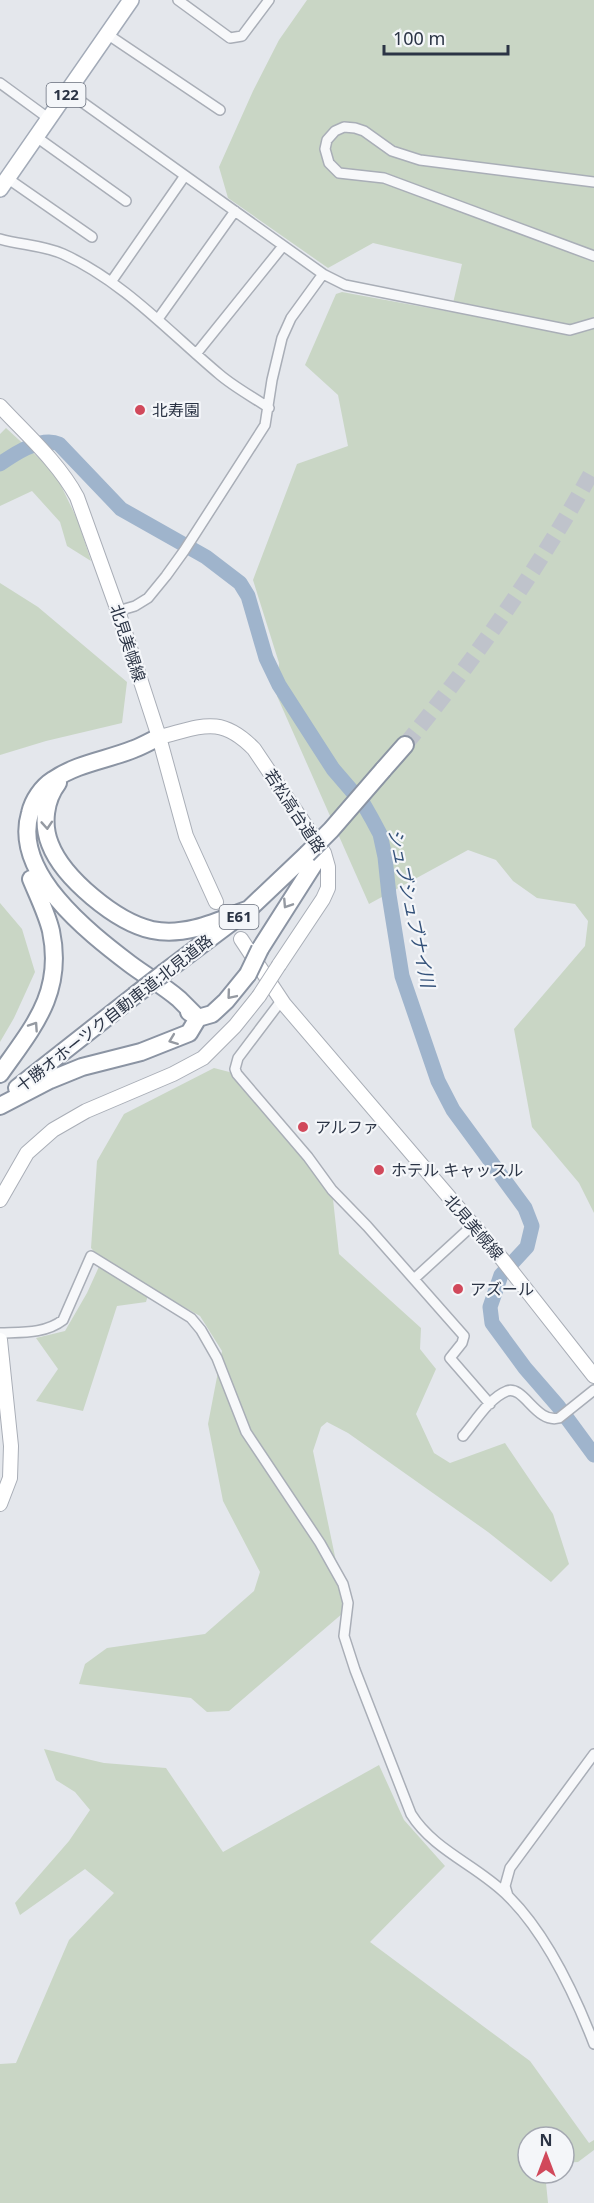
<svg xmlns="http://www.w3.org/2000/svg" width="594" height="2203" font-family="'Noto Sans','Noto Sans JP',sans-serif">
<rect width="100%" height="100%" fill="#e4e7ec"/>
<path fill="#c9d6c5" d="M307,0H594V1213L579,1183L532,1127L514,1029L585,946L588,921L575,904L537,898L513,881L496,860L468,850L369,904L277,696L279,663L253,580L297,464L348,446L338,395L305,365L336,294L342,292L451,312L462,264L373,243L328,268L228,198L219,167L253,91L279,40Z
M6,428L55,473L78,521L91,561L67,546L60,522L32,491L0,506V434Z
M0,583L38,607L127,682L122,723L46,741L0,755Z
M0,903L22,929L35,972L14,1018L0,1042Z
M214,1068L237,1074L332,1190L339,1254L421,1328L420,1349L436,1369L416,1414L434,1453L450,1463L505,1443L553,1514L569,1564L551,1582L488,1532L348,1433L327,1422L321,1427L313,1451L342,1590L343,1613L229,1711L207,1712L191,1698L79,1684L85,1664L107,1648L205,1634L254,1591L260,1572L223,1501L208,1424L222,1351L200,1316L150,1288L146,1302L117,1306L83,1411L36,1401L58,1369L36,1338L65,1331L87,1293L102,1260L91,1248L97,1161L124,1114Z
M44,1749L104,1763L166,1768L223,1852L379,1765L404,1820L445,1866L370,1942L530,2061L589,2143L594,2140V2150L578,2162L564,2163V2137H528V2173H545L548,2203H0V2064L16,2063L69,1940L114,1893L85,1869L20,1915L15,1903L69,1841L90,1810L75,1792L56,1780Z"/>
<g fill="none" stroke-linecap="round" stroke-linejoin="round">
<path stroke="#9fb4cc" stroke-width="15" d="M0,464C14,454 41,436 59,444L121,509L206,557L240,583L248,596L266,658L279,685L333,769L364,805L372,819L380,834L385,857L389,895L402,976L438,1081L453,1110L525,1208L532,1226L527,1247L501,1275L490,1307L492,1323L525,1368L558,1406L594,1455"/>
<path stroke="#bfc3cb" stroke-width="16" stroke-dasharray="16 8" stroke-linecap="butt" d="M405,745C476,658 540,567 594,468"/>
<g stroke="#a9aeb7" stroke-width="12">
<path id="street" d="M178,0L230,38L242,36L269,0
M107,34L220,110
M0,83L48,118
M68,92L323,274L345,285L570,330L594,323
M35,136L126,201
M7,178L92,237
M594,182L420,160L392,151L364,131L355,128L344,127L335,131L327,140L325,149L329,163L339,173L384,178L594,256
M0,239C21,245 42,245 63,254C123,281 169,332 219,374C234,387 253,397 269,408
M111,282L184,177
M158,319L235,211
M196,354L283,246
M118,611L135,606L148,598L166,576L184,551L265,425L272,380L282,338L291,318L323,274
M281,1001L238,1058L235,1069L237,1074L308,1157L332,1190L367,1226L464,1336L462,1343L450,1358L490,1404
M414,1279L473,1225
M0,1333C21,1332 45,1334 63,1320L91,1256L191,1318L201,1330L217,1358L246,1432L320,1543L343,1584L348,1603L344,1636L355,1670L411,1814C434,1851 479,1866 509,1897C546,1934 575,1995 594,2044
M463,1436C475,1422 489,1398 507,1391C524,1385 536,1424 559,1418L594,1390
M508,1896L505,1886L510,1868L594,1754"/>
</g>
<g stroke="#a9aeb7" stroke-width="16">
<path id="secondary" d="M0,406C27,435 58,462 77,497L118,611L159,737L186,836L216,902
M159,737C201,727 220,714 254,749L324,853L328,867V888L323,899L279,965
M241,939L284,1004L502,1259L594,1376
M0,1200L27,1153L53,1130L86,1111L173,1074L203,1058L235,1026L259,996
M0,1340L11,1446L10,1478L0,1504"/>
</g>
<g stroke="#a3abb8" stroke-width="18">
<path id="primary" d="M0,189L131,0"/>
</g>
<g stroke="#8b94a3" stroke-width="20">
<path id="highway" d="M383,770L405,745
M58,783C45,800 42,824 50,844C63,878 116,922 152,930C186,937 218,921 249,909
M260,949L316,861
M165,972L249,909L307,854
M189,1012L198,1018L212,1014L226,1001L248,974
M0,1074C33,1027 64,993 51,931C47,914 38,896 31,879
M17,1088L134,996
M0,1106L50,1080L82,1067L141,1052L189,1033L198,1018C192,1012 185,1005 179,999C164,986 146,976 130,964C88,932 12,873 30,813C33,800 42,787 53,780C78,763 107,760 134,749C142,746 151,741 159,737"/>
</g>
<use href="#street" stroke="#f7f8fa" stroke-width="9"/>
<use href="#secondary" stroke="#fff" stroke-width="14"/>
<use href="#primary" stroke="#fff" stroke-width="15"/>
<use href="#highway" stroke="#fff" stroke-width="16"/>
<g stroke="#a9aeb7" stroke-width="16" stroke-linecap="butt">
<path id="secondary-bridge" d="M259,996L279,965"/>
</g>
<g stroke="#8b94a3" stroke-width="20" stroke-linecap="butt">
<path id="highway-bridge" d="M307,854L331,830L383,770
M248,974L260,949
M134,996L165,972"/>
</g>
<use href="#secondary-bridge" stroke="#fff" stroke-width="14"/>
<use href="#highway-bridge" stroke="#fff" stroke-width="16"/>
</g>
<defs><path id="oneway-chevron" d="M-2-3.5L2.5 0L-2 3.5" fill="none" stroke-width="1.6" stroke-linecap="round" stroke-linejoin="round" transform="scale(1.5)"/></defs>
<g stroke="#959aa2">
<use href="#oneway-chevron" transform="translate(47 825) rotate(86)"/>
<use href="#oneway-chevron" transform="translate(287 904) rotate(123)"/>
<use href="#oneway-chevron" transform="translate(231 995) rotate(130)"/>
<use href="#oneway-chevron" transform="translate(34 1026) rotate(-56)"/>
<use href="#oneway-chevron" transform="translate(173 1040) rotate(159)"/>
</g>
<g fill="#d1495b" stroke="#f4f6f9" stroke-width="2">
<circle cx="140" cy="410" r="6"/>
<circle cx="303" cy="1127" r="6"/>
<circle cx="379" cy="1170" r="6"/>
<circle cx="458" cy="1289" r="6"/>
</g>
<g text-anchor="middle" stroke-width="4.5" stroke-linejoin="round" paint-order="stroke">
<g fill="#f4f6f9" stroke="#676e7b" stroke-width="1.5">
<rect x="46.5" y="83" width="39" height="24" rx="4.5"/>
<rect x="219.5" y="905" width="39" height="24" rx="4.5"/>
</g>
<g font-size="15" font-weight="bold" fill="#2b3445">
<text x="66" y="100">122</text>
<text x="239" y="922">E61</text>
</g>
<g font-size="16" fill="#2b3445" stroke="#f4f6f9" text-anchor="start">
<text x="152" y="416">北寿園</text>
<text x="315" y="1133">アルファ</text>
<text x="391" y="1176">ホテル キャッスル</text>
<text x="470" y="1295">アズール</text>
</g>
<g font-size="16" fill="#2b3445" stroke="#f4f6f9">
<text transform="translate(128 643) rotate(72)" y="6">北見美幌線</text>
<text transform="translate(295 811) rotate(57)" y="6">若松高台道路</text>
<text transform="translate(114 1013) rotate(-38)" y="6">十勝オホーツク自動車道;北見道路</text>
<text transform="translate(474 1227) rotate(49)" y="6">北見美幌線</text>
</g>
<g font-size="18" font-style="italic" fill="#34527a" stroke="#f4f6f9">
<text transform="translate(411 908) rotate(78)" y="6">シュブシュブナイ川</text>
</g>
</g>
<g transform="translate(546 2155)"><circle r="28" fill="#f4f6f9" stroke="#a4a8b1" stroke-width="1.5"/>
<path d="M0-4.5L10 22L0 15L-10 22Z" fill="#d1495b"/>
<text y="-9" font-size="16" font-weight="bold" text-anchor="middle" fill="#2b3445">N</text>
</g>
<path d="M384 45v9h124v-9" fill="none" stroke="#2b3445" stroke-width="3"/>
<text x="393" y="45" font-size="18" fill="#2b3445" stroke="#f4f6f9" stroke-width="4.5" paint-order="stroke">100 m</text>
</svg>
